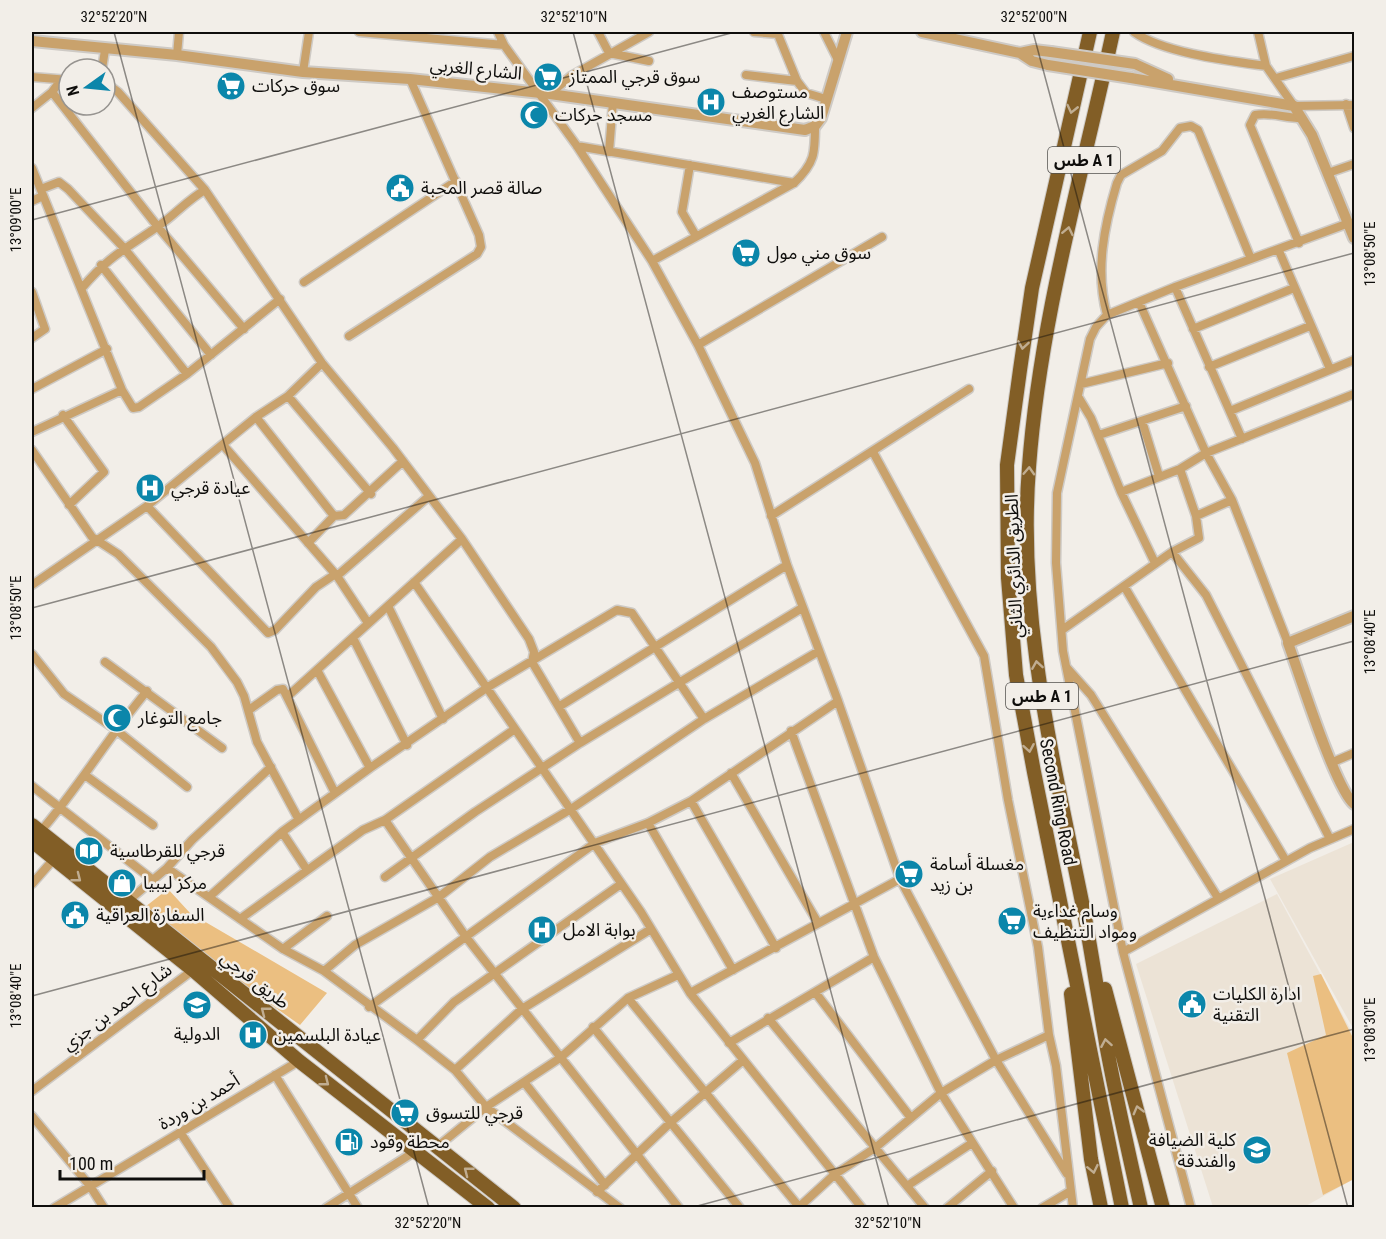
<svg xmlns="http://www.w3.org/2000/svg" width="1386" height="1239" font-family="'Roboto Condensed','Noto Sans Arabic',sans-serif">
<rect width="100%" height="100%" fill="#f2eee8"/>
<path fill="#ece3d6" d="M1354,842V1030L1270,879Z
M1277,894L1354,1036V1179L1304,1207H1213L1136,964Z"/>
<path fill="#ebbf81" d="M168,889L190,913L327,993L300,1025L249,989L145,907Z
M1321,974L1354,1040V1179L1323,1195L1287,1053L1326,1035L1313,976Z"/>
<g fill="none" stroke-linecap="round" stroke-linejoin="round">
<g stroke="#cecac5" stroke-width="11">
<path id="minor" d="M359,32L504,45
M498,32L504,45L577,146L652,261L698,345L755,463L787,565L838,701L900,879L996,1060L1067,1174
M598,32L609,53L649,61
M754,32L778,34
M777,32L797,81L806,93L826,99
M824,32L837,58
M1134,32C1163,53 1230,61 1266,66L1294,106L1354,105
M1258,32L1266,66
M177,55L179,32
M102,69L105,50
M303,72L309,32
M746,75L797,81
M32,77L69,80
M1276,78L1354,56
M105,82L118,92L205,190L322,363L393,448L462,539L529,639L534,652L532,662L580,743
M52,92L158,227L244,329
M550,94L571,76L649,32
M1346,104L1354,128
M32,108L52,92L61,80
M577,146L794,183
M609,152L613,102
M690,165L682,212L696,236
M32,168L122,390L133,408L139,407L187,374L280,299
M1328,173L1354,164
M41,189L59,182L68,189L123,247L211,355
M32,201L43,196
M1299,243L1250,125L1255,115C1272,112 1284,118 1301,118
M1279,251L1330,369
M652,261L794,183C815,163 815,153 815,126
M101,265L187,374
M304,282L456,181
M1175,287L1242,439
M82,288C109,256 124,250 157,227C174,216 187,200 205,190
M32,292L45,329L32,338
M1139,302L1206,453L1232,500L1288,643
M1107,315C1095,271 1104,226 1117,183L1121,175L1162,151L1180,128L1191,126L1198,130L1251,259
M1193,329L1294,288
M349,336L477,254L481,247L479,235L410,79
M698,345L882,237
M1209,367L1310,326
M1081,384L1168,363
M32,389L107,349
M288,396L371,494
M1079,398L1091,418L1121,492L1155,563
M1230,411L1354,360
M63,415L104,472L69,505
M256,417L334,516
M1142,421L1159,476
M32,432L122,390
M1099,435L1186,406
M223,445L337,576L429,496
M32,450L92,537L118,554L211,647L237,682L244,696L257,742L299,820
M1121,492L1180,469L1206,453L1354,394
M147,506L268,633L275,630L316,587L334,575
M771,516L969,389
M1196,516L1232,500
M308,543L334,516L344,515L403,461
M1172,552L1206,595L1330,839
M337,576L368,623
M414,582L641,912L690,993L862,1208
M32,585L147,506L256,417L288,396L322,363
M1124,586L1172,552L1199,538L1196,516L1180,469
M388,606L443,719
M1062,630L1124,586L1286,861
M353,638L407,745
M32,654L64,694L115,729L187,787
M105,662L222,748
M1067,668L1091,695L1218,898
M317,670L370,768
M288,696L462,539
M560,706L787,565
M249,710L277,690L283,689L335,793
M791,731L874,957L941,1093L1014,1208
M1333,762L1354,753
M731,773L818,923
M85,775L153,825
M32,786L153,880
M691,801L776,948
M385,820L466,937L679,1208
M648,823L733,970
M40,832C79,787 109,736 147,691
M282,832L307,870
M167,868L283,949L324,971L417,1040L455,1070L486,1107L620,1208
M385,877L475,812L580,743L802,608
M32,884L53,860
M209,897L282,832L370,768L488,687L617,610L632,613L704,719
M128,901L167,868L192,840L271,767
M240,919L363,830L385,820L515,729
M283,949L327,916
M1123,952L1310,848L1354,829
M324,971L355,945L439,897L490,857L571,809L704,719L819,651
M815,992L911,1118
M690,993L900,879
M628,998L800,1208
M369,1007L595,843L648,823L691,801L838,701
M768,1018L925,1208
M593,1027L740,1208
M1049,1035L1056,1066L1073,1208
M417,1040L454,1002L621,884
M729,1043L874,957
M455,1070L522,1009L651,929
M275,1075L358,1208
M524,1082L605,1185
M32,1091L193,970
M32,1116L90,1186L104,1208
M180,1132L230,1208
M437,1147L486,1107L560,1058L628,998L678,975
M907,1186L972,1143
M597,1192L671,1122L742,1061
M54,1208L299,1061
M326,1208L414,1152
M798,1208L834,1175L875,1148L941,1093L996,1060L1049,1035L1038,947L1008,800L984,656L873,452
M947,1208L992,1171
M1042,1208L1069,1192
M1191,1208L1123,952L1063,651L1056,563L1057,493L1090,339L1096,327L1107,315L1175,287L1349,223"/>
</g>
<g stroke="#cecac5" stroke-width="14">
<path id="tertiary" d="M922,32L1020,53L1032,61L1048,65
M32,41L177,55L303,72L410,79L550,94L805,130L815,126L821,118L847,32
M1020,53L1034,50L1051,52
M1135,64L1168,79
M1131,78L1294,106L1312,135L1354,238
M1354,616L1288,643C1299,673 1335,788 1354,804"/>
</g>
<g stroke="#cecac5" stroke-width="16">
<path id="trunk" d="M1090,32L1032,288L1020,370L1007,465L1008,578L1016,675L1034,772L1122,1208
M1113,32C1082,176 1040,319 1029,467C1017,616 1054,763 1083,907C1092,954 1099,1002 1107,1049C1117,1102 1129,1155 1141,1208
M32,825L514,1208
M32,841L193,970L299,1061L488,1208
M1105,989L1163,1208
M1071,994L1091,1159L1101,1208"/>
</g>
<use href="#minor" stroke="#c9a26c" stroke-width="8"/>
<use href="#tertiary" stroke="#c9a26c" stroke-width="10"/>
<use href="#trunk" stroke="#825e26" stroke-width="14"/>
<g stroke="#cecac5" stroke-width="14" stroke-linecap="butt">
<path id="tertiary-bridge" d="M1051,52L1135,64
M1048,65L1131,78"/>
</g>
<use href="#tertiary-bridge" stroke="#c9a26c" stroke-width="10"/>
</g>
<defs><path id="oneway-chevron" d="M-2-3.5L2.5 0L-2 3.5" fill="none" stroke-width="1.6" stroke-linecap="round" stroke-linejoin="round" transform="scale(1.5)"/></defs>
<g stroke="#c0ad91">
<use href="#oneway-chevron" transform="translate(1072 109) rotate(103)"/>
<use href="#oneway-chevron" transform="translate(1068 231) rotate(-78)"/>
<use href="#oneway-chevron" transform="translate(1023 345) rotate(99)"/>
<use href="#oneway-chevron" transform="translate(1029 471) rotate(-87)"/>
<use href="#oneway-chevron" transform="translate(1037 665) rotate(-99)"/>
<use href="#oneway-chevron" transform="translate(1029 748) rotate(80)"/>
<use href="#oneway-chevron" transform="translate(77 878) rotate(38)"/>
<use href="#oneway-chevron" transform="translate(265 1011) rotate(-142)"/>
<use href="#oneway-chevron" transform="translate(1106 1043) rotate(-100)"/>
<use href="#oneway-chevron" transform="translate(325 1082) rotate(38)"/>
<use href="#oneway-chevron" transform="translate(1138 1110) rotate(-105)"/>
<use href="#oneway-chevron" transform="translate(1093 1169) rotate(78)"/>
<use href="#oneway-chevron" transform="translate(468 1171) rotate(-142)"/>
</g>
<path fill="none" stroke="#0f0e0c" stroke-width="1.5" stroke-opacity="0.45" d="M114,32L429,1208M573,32L889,1208M1033,32L1348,1208M32,220L735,32M32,608L1354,253M32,996L1354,641M690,1208L1354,1029"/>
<defs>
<g id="supermarket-disc" transform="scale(1.5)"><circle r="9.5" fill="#0b86aa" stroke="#f2eee8"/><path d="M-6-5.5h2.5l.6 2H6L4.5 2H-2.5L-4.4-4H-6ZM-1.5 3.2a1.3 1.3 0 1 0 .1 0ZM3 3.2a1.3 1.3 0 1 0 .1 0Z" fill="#fff"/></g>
<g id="hospital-disc" transform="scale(1.5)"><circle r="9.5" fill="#0b86aa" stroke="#f2eee8"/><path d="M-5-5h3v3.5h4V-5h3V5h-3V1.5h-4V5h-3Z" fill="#fff"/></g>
<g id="mosque-disc" transform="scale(1.5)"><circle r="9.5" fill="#0b86aa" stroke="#f2eee8"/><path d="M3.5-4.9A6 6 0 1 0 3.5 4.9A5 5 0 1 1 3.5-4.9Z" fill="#fff"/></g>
<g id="civic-disc" transform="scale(1.5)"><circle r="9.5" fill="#0b86aa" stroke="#f2eee8"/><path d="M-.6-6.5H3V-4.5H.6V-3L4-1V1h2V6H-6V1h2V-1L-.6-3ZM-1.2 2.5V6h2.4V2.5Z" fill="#fff"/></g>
<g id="library-disc" transform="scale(1.5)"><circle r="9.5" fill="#0b86aa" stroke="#f2eee8"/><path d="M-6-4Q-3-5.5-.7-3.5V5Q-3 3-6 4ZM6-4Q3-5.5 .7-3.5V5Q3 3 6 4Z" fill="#fff"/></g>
<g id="shop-disc" transform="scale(1.5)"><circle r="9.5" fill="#0b86aa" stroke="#f2eee8"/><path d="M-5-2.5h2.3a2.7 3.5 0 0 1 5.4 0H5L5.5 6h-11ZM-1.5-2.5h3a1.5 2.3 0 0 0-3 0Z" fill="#fff"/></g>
<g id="school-disc" transform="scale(1.5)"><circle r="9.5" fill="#0b86aa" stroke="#f2eee8"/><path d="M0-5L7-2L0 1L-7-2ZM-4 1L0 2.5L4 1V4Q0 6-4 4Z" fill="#fff"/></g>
<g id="fuel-disc" transform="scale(1.5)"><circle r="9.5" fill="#0b86aa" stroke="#f2eee8"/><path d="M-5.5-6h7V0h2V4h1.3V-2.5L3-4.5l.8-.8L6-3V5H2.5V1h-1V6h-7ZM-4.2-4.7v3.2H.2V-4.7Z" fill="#fff"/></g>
<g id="university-disc" transform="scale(1.5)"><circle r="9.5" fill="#0b86aa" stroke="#f2eee8"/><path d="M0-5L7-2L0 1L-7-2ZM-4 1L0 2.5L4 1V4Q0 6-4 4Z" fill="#fff"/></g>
</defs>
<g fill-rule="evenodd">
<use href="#supermarket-disc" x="548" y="77"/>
<use href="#supermarket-disc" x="231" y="86"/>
<use href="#hospital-disc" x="711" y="102"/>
<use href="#mosque-disc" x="534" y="115"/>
<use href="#civic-disc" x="400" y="188"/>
<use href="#supermarket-disc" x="746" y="253"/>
<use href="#hospital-disc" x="150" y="488"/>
<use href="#mosque-disc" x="117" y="718"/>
<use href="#library-disc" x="89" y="851"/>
<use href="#supermarket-disc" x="909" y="874"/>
<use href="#shop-disc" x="122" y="883"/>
<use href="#civic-disc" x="75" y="915"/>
<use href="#supermarket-disc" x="1012" y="921"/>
<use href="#hospital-disc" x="542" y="930"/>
<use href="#civic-disc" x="1192" y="1004"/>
<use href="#school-disc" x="197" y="1005"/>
<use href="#hospital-disc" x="253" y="1035"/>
<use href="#supermarket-disc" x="405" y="1113"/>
<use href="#fuel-disc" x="349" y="1142"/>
<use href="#university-disc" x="1257" y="1150"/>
</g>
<g text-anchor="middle" stroke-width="5" stroke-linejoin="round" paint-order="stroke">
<g fill="#f2eee8" stroke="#53514e" stroke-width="1.5">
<rect x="1048" y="147" width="72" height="26" rx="4.5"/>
<rect x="1006" y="683" width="72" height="26" rx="4.5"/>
</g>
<g font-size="16" font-weight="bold" fill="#0f0e0c">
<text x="1084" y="166">طس A 1</text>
<text x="1042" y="702">طس A 1</text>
</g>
<g font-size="18" fill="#0f0e0c" stroke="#f2eee8">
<text transform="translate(476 69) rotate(6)" y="6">الشارع الغربي</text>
<text transform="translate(1014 566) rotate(-92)" y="6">الطريق الدائري الثاني</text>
<text transform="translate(1058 802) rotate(79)" y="6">Second Ring Road</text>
<text transform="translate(255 980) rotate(38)" y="6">طريق قرجي</text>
<text transform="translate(117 1007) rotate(-37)" y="6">شارع احمد بن جزي</text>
<text transform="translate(199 1102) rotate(-31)" y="6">أحمد بن وردة</text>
</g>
<g font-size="18" fill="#0f0e0c" stroke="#f2eee8" text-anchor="start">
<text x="569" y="83">سوق قرجي الممتاز</text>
<text x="252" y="92">سوق حركات</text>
<text x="732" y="98">مستوصف<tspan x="732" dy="21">الشارع الغربي</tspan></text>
<text x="555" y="121">مسجد حركات</text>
<text x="421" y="194">صالة قصر المحبة</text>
<text x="767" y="259">سوق مني مول</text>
<text x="171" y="494">عيادة قرجي</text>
<text x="138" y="724">جامع التوغار</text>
<text x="110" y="857">قرجي للقرطاسية</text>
<text x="930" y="870">مغسلة أسامة<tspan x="930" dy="21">بن زيد</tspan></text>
<text x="143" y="889">مركز ليبيا</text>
<text x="1033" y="917">وسام غداءية<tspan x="1033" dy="21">ومواد التنظيف</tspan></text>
<text x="96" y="921">السفارة العراقية</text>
<text x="563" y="936">بوابة الامل</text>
<text x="1213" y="1000">ادارة الكليات<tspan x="1213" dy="21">التقنية</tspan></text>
<text x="197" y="1040" text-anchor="middle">الدولية</text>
<text x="274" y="1041">عيادة البلسمين</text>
<text x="426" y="1119">قرجي للتسوق</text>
<text x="1236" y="1146" text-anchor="end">كلية الضيافة<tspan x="1236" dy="21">والفندقة</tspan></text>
<text x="370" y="1148">محطة وقود</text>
</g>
</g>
<rect width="1386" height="1239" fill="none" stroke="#f2eee8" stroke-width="66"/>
<g transform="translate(87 87) rotate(255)"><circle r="28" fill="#f2eee8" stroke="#979490" stroke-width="1.5"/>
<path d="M0-4.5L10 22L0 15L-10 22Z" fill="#0b86aa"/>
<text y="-9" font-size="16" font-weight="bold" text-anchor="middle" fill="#0f0e0c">N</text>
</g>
<path d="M60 1170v9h144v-9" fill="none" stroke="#0f0e0c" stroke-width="3"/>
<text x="69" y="1170" font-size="18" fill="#0f0e0c" stroke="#f2eee8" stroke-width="4.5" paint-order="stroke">100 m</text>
<rect x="33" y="33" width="1320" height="1173" fill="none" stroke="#0f0e0c" stroke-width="2"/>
<g font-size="15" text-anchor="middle" fill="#0f0e0c">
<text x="114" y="22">32°52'20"N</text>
<text x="574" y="22">32°52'10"N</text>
<text x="1034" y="22">32°52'00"N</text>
<text transform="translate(16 220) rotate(-90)" y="5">13°09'00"E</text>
<text transform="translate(1370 254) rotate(-90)" y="5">13°08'50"E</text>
<text transform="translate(16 608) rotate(-90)" y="5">13°08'50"E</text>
<text transform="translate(1370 642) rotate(-90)" y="5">13°08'40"E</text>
<text transform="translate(16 996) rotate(-90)" y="5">13°08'40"E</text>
<text transform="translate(1370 1030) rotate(-90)" y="5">13°08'30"E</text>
<text x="428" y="1228">32°52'20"N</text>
<text x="888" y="1228">32°52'10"N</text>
</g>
</svg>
